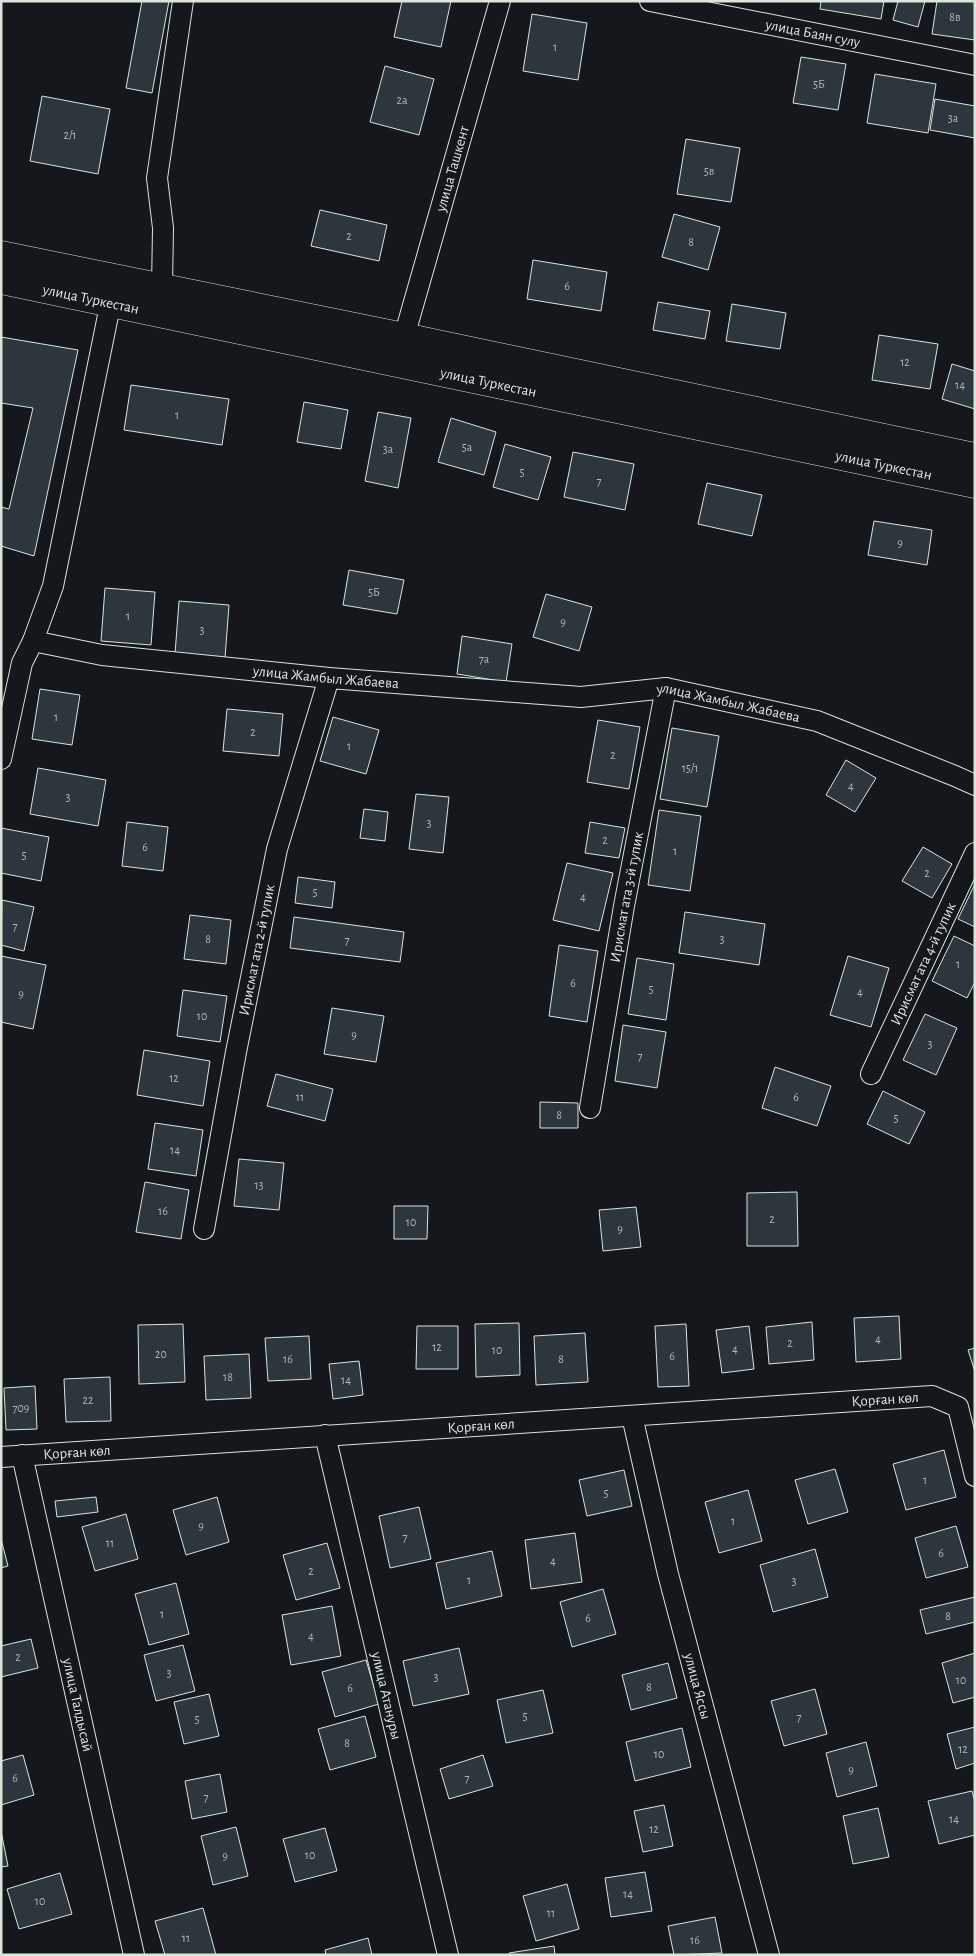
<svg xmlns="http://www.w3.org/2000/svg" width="976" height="1956" font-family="'Alegreya Sans',sans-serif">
<rect width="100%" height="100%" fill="#14181c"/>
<path fill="#2c363c" stroke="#d8e6dc" d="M142,1H169L152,93L126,88Z
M402,1H451L441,47L394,37Z
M821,1H884L881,19L820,9Z
M898,1H925L918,27L893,20Z
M937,1H975V40L932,34Z
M532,14L587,23L578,80L523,71Z
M801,57L846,64L838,110L793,103Z
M385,66L434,79L419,135L370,122Z
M875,74L936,84L928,133L867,123Z
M42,96L110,109L98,174L30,161Z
M935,99L975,106V138L930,130Z
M686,139L740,148L731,202L677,194Z
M320,210L387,225L379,261L311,246Z
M674,214L720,227L708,270L662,257Z
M533,260L607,272L601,311L527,299Z
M658,302L710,311L705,339L653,330Z
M732,304L786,313L780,349L726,341Z
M879,335L938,344L930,389L872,380Z
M1,337L78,350L34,556L1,546V507L9,509L33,408L1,403Z
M952,364L975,371V409L942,399Z
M131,385L229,399L222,445L124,430Z
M304,402L348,410L341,449L297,442Z
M378,412L411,418L398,488L365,481Z
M451,418L496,432L484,475L438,462Z
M505,444L551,457L538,500L493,487Z
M573,452L634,464L625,510L564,497Z
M707,483L762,495L752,536L698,524Z
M874,521L932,530L927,565L868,555Z
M349,570L404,580L397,614L343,605Z
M105,588L155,592L151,645L101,641Z
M546,594L592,607L579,651L533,637Z
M179,601L229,605L225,658L175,654Z
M462,636L512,644L506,682L457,674Z
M40,689L80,695L72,745L32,739Z
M227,709L283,714L279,756L223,751Z
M333,717L379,730L366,774L320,761Z
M598,720L640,727L629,789L587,782Z
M672,728L719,736L707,807L660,799Z
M846,760L876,778L855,812L826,795Z
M38,768L106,780L98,826L30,814Z
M416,794L449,797L443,853L409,849Z
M364,809L388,812L385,841L360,838Z
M659,810L701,816L690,891L648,885Z
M127,822L168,827L163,871L122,866Z
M590,822L625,828L619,858L585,853Z
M1,828L49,837L41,881L1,873Z
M923,847L952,864L932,898L902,881Z
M567,863L613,873L599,931L553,920Z
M298,877L335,882L332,908L295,903Z
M975,884V927L958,919Z
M2,900L34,907L24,951L1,945Z
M685,912L765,924L759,965L679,953Z
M190,915L231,920L226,964L184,959Z
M294,917L404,932L400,962L290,948Z
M954,936L975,946V982L967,998L932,981Z
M559,945L598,951L587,1022L549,1016Z
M1,956L46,965L33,1029L1,1022Z
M848,956L889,968L871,1027L830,1015Z
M637,958L674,964L666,1020L628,1014Z
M183,990L227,996L220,1042L177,1036Z
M332,1008L384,1016L376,1062L324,1054Z
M925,1014L957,1028L936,1075L903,1060Z
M623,1025L666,1032L657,1088L615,1081Z
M144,1050L210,1061L203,1106L137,1095Z
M775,1067L831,1086L817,1126L762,1108Z
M276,1074L333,1089L325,1121L267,1106Z
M883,1091L925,1112L909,1144L867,1124Z
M540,1102L578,1103V1128H540Z
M155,1123L203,1130L196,1176L148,1169Z
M239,1159L284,1163L279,1210L234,1206Z
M145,1182L189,1190L181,1239L136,1232Z
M797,1192L798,1246H747V1193Z
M394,1206H428L427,1239H394Z
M636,1207L641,1247L603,1251L599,1210Z
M899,1316L901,1359L856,1362L854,1318Z
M812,1322L814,1360L769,1364L766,1327Z
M519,1323L520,1375L476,1377L475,1324Z
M183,1324L185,1382L139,1384L138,1325Z
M686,1324L689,1386L658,1387L655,1326Z
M417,1326H458V1369H416Z
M749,1326L754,1369L722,1373L716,1330Z
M585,1333L588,1382L536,1385L534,1336Z
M309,1336L311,1379L268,1381L265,1338Z
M975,1348V1372L968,1350Z
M249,1354L251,1398L206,1400L204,1356Z
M359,1361L363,1395L333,1399L329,1364Z
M110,1377L111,1421L66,1422L64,1379Z
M35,1386L37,1429L6,1430L4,1388Z
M944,1450L956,1497L906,1510L893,1464Z
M835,1469L848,1512L808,1524L795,1480Z
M624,1470L632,1506L587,1516L579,1480Z
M748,1490L762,1541L719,1553L705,1502Z
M96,1497L98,1512L57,1517L55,1501Z
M217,1497L229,1542L186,1555L173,1510Z
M419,1507L431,1559L390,1568L379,1516Z
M126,1514L138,1559L95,1571L82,1527Z
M956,1526L968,1567L926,1578L915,1538Z
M575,1533L582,1582L531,1589L525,1540Z
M1,1539L8,1566L1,1568Z
M327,1543L340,1588L296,1600L283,1555Z
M815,1549L828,1597L773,1612L760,1565Z
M492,1551L502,1596L446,1609L436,1563Z
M176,1583L189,1634L149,1645L135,1594Z
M603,1589L616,1634L572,1647L560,1602Z
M975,1597V1622L926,1634L920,1610Z
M332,1606L341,1656L291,1665L282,1615Z
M31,1639L38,1668L1,1677V1646Z
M183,1645L195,1691L156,1701L144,1655Z
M459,1648L469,1694L413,1706L403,1661Z
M975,1653V1697L953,1703L942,1663Z
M366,1660L379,1704L335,1717L322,1672Z
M668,1663L677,1698L631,1710L622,1675Z
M815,1689L827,1734L784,1746L771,1701Z
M543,1690L553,1733L506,1743L497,1700Z
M209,1694L219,1736L184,1744L174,1702Z
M365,1716L376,1757L330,1770L318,1729Z
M975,1727V1763L956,1769L947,1734Z
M682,1728L691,1767L635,1781L626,1742Z
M866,1742L877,1786L837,1797L826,1753Z
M23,1755L34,1795L1,1805V1761Z
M483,1755L493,1786L449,1799L440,1769Z
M220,1774L227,1812L192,1819L185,1781Z
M972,1791L975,1802V1835L939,1844L928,1801Z
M664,1805L673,1846L643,1852L634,1811Z
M878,1808L889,1857L853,1864L843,1816Z
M236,1827L248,1876L213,1885L201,1836Z
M325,1828L337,1871L295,1882L283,1839Z
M1,1831L8,1866L1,1867Z
M645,1872L652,1911L611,1917L605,1878Z
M60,1873L72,1914L19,1929L7,1889Z
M567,1884L579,1929L536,1941L523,1896Z
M203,1908L216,1955H165L155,1921Z
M715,1917L722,1953L674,1955L668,1926Z
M368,1938L372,1955H326L325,1950Z
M554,1946L555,1955H509V1953Z"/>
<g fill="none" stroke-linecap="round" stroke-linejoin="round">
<g stroke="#d8e6dc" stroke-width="22">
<g id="minor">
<path id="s1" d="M650,1L975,65"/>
<path id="s2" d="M113,291L53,586L33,641L102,655L329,678L581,697L666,688L817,721L955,776L975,785"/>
<path d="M160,301L162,288L163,228L157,178L183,1"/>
<path id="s3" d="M404,337L500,1"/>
<path d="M1,759L22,663L33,641"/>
<path id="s4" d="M871,1074L975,853"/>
<path id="s5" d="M590,1108L624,906L666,688"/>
<path id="s6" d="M204,1229L236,1052L277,849L329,678"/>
<path id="s7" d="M632,1416L668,1574L769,1955"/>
<path id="s8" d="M325,1435L448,1955"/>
<path id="s9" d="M22,1455L134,1955"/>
<path id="s10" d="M1,1457L932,1396L958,1407L975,1476"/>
</g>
</g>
<g stroke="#d8e6dc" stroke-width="29">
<g id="trunk">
<path d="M1,255L404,337L975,457"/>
<path id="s11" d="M1,280L975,484"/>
</g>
</g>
<use href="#minor" stroke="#14181c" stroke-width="20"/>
<use href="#trunk" stroke="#14181c" stroke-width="28"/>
</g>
<g text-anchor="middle" stroke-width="4" stroke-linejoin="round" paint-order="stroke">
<g font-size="12" fill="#adbab4">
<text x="955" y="21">8в</text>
<text x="555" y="51">1</text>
<text x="819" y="88">5Б</text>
<text x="402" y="104">2а</text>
<text x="953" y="122">3а</text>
<text x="70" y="139">2/1</text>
<text x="709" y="175">5в</text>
<text x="349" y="240">2</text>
<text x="691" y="246">8</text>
<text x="567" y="290">6</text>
<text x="905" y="366">12</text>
<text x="960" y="389">14</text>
<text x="177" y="419">1</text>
<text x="467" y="451">5а</text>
<text x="388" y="453">3а</text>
<text x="522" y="476">5</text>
<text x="599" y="485">7</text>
<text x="900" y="547">9</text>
<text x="374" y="596">5Б</text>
<text x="128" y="620">1</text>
<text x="563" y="626">9</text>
<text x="202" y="634">3</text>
<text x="484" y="663">7а</text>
<text x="56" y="721">1</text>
<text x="253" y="736">2</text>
<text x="349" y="750">1</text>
<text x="613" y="759">2</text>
<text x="690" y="772">15/1</text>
<text x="851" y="790">4</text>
<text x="68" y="801">3</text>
<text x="429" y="827">3</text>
<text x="605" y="844">2</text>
<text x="145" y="851">6</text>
<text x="675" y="855">1</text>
<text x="24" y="859">5</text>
<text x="927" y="877">2</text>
<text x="315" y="896">5</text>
<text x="583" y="901">4</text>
<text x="15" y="930">7</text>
<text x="208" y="943">8</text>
<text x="722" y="943">3</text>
<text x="347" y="944">7</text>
<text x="958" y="968">1</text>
<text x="573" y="987">6</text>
<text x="651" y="993">5</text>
<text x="860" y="996">4</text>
<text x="21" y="998">9</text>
<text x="202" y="1020">10</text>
<text x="354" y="1039">9</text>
<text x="930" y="1048">3</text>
<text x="640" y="1060">7</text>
<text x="174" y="1082">12</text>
<text x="300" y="1101">11</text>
<text x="796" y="1101">6</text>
<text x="559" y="1119">8</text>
<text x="896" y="1122">5</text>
<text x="175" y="1154">14</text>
<text x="259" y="1189">13</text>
<text x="163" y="1215">16</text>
<text x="772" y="1223">2</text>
<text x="411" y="1226">10</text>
<text x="620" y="1233">9</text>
<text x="878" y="1343">4</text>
<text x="790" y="1347">2</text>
<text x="437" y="1351">12</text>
<text x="735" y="1353">4</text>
<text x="497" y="1354">10</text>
<text x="161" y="1358">20</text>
<text x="672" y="1360">6</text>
<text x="288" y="1363">16</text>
<text x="561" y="1363">8</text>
<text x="228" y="1381">18</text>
<text x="346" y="1384">14</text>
<text x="88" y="1404">22</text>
<text x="21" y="1412">709</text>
<text x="925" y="1484">1</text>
<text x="606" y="1497">5</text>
<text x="733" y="1525">1</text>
<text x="201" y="1530">9</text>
<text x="405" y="1541">7</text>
<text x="110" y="1547">11</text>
<text x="941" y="1557">6</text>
<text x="553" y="1565">4</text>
<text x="311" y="1575">2</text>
<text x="469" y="1584">1</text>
<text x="794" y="1585">3</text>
<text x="162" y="1618">1</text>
<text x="948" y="1620">8</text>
<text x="588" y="1622">6</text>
<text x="311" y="1640">4</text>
<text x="18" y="1661">2</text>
<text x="169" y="1677">3</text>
<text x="436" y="1681">3</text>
<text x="961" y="1684">10</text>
<text x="649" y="1691">8</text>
<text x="350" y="1692">6</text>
<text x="525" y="1720">5</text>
<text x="799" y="1721">7</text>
<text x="197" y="1723">5</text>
<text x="347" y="1747">8</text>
<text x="963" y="1753">12</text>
<text x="659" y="1758">10</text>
<text x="851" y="1774">9</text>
<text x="15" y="1782">6</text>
<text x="467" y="1782">7</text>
<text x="206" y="1801">7</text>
<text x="954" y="1823">14</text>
<text x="654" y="1833">12</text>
<text x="310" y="1859">10</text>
<text x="225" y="1860">9</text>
<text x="628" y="1898">14</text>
<text x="40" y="1905">10</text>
<text x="551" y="1917">11</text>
<text x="186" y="1942">11</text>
<text x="695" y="1944">16</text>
</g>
<g font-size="15" fill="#d8e6dc" stroke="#14181c">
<text dy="5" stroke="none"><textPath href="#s1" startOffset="166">улица Баян сулу</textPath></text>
<text dy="5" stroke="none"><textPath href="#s3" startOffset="175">улица Ташкент</textPath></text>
<text dy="5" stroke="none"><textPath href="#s11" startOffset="92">улица Туркестан</textPath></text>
<text dy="5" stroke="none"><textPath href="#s11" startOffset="498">улица Туркестан</textPath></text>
<text dy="5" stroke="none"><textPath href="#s11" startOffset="902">улица Туркестан</textPath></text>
<text dy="5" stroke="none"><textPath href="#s2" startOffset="655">улица Жамбыл Жабаева</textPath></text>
<text dy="5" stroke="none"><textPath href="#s2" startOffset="1060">улица Жамбыл Жабаева</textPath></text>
<text dy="5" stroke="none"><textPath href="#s5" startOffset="214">Ирисмат ата 3-й тупик</textPath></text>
<text dy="5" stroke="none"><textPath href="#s6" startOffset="284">Ирисмат ата 2-й тупик</textPath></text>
<text dy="5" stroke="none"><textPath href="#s4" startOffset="122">Ирисмат ата 4-й тупик</textPath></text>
<text dy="5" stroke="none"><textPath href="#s10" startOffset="886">Қорған көл</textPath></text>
<text dy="5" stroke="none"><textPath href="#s10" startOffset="481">Қорған көл</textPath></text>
<text dy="5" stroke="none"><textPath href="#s10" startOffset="76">Қорған көл</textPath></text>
<text dy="5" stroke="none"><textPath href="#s7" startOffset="278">улица Яссы</textPath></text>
<text dy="5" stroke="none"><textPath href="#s8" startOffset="268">улица Атануры</textPath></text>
<text dy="5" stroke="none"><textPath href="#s9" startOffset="256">улица Талдысай</textPath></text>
</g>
</g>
<rect width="976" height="1956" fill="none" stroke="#d8e6dc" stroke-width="5"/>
</svg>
